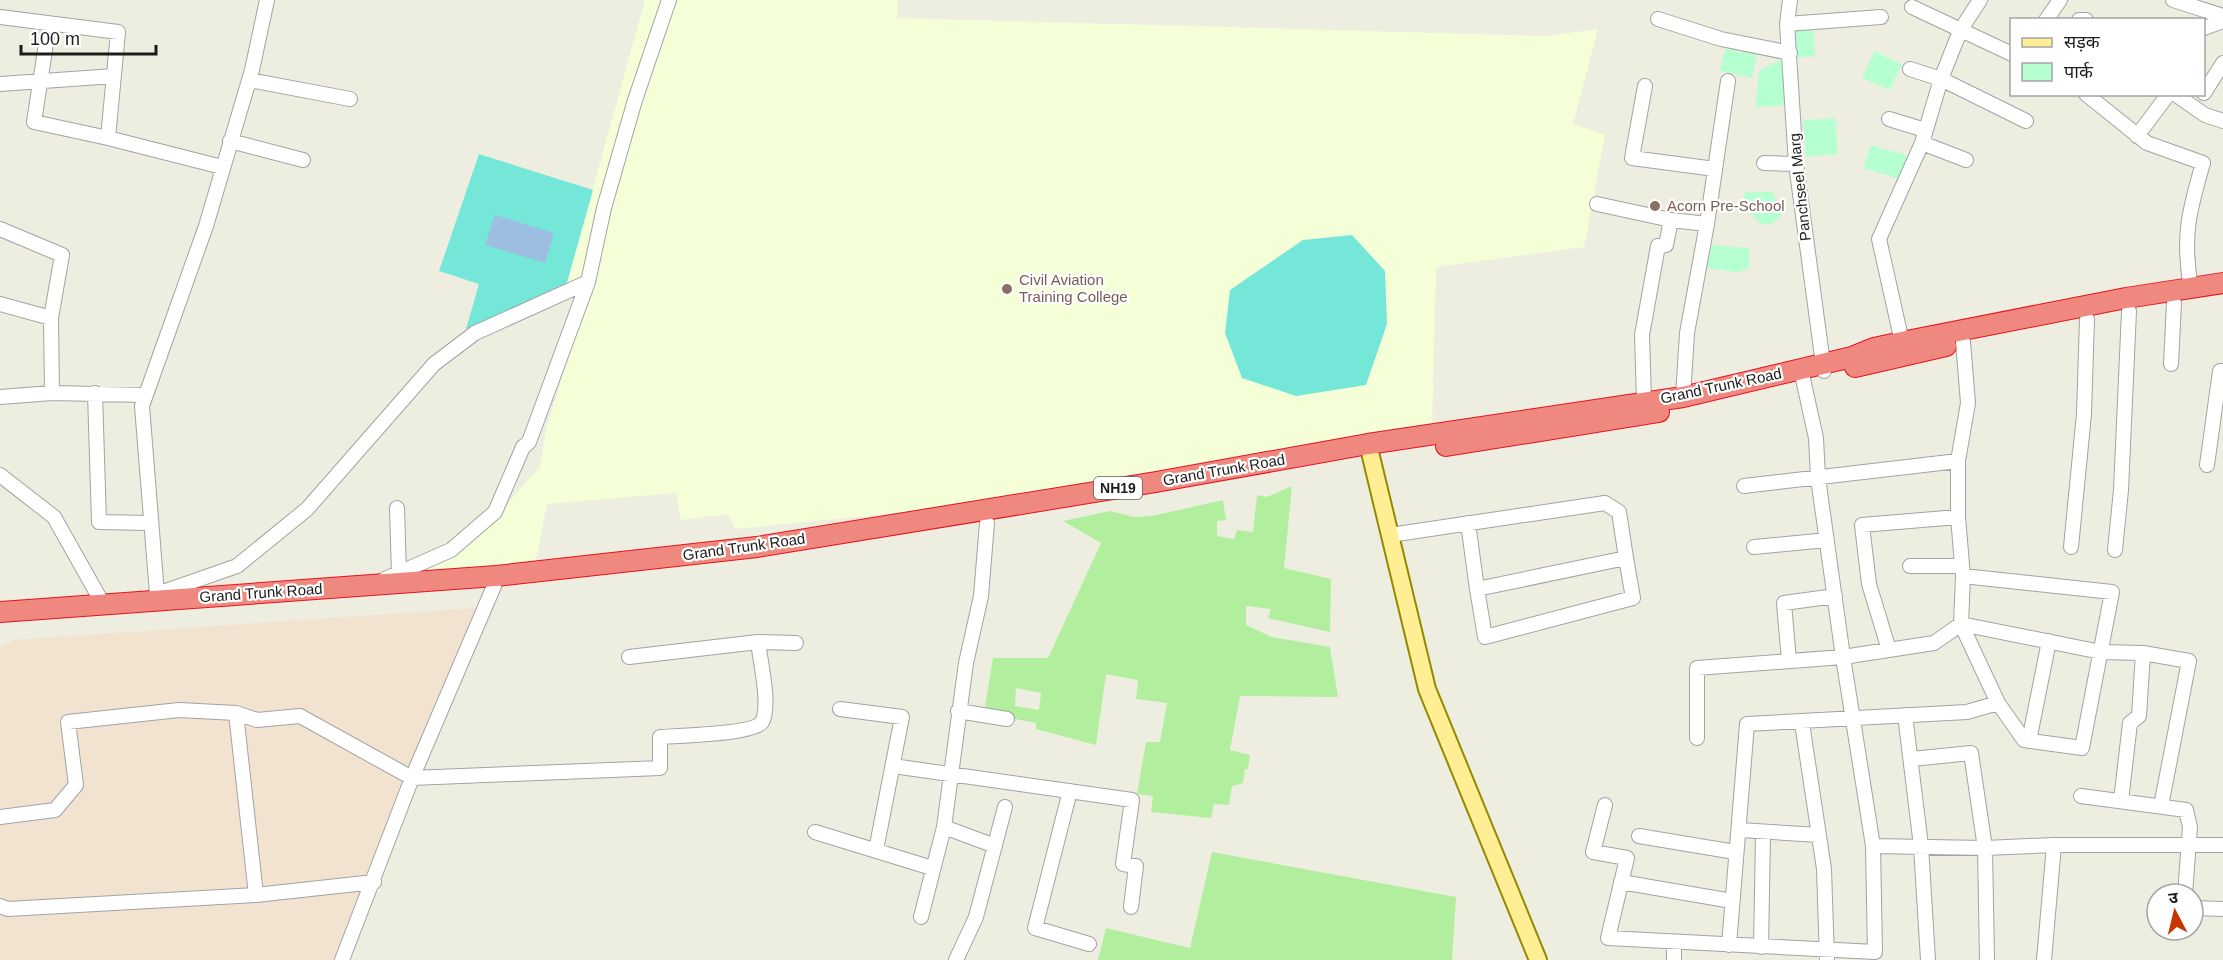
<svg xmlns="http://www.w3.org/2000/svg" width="2223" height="960" font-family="Helvetica,'Noto Sans Devanagari',sans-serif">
<rect width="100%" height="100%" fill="#eeeee0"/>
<path fill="#f4ffd8" d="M645,0H898L897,18L1548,36L1598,29L1573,124L1605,135L1584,247L1436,267L1432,427L960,507L735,529L728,514L681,520L676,493L547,504L535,564L415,578L476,538L540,467L546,429L589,292L566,286Z"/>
<path fill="#f2e3d1" d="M475,608L336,960H0V647L14,640Z"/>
<path fill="#b1ef9f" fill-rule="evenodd" d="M1292,486L1284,568L1331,579L1330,632L1268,618L1271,609L1246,606V625L1272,637L1330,647L1338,697L1240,696L1230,750L1250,755L1248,769H1245L1243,783L1232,786L1229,805L1214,804L1211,818L1151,812L1153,796L1137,794L1146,742H1160L1167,703L1136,699L1138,680L1106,674L1096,745L1036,729V723L984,713L993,658H1048L1101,543L1063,521L1110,511L1134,517L1152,516L1223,500L1226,520L1217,521V536L1234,539L1237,530L1253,532L1257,495L1267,497ZM1016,688L1041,693L1039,710L1015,706Z
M1212,852L1456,897L1452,960H1098L1106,928L1190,948Z"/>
<path fill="#b6ffd0" d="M1813,26L1815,56L1795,58L1793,27Z
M1731,46L1737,47L1736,52L1742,53L1744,47L1757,53L1752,78L1720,71L1725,49L1730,50Z
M1874,51L1902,64L1890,90L1862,78Z
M1780,60L1790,105L1756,107L1759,71Z
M1835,118L1838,154L1806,157L1803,120Z
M1871,145L1912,157L1902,180L1863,168Z
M1745,192H1773L1782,215L1772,224H1761L1742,205Z
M1712,245L1749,248V269L1736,272L1706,268Z"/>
<path fill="#75e7d9" d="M479,154L593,190L566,286L466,329L479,284L439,271Z
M1352,235L1385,271L1387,324L1366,385L1296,396L1242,378L1225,333L1230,290L1303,240Z"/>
<path fill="#9bbee1" d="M495,215L554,233L545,263L485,245Z"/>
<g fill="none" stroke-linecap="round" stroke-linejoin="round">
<g stroke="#a3a3a3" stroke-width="16">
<path id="minor" d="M1790,0L1787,24L1796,164L1824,371
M2173,0L2223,16
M1912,7L2012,54
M0,17L118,32L108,138L222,167
M1658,19L1721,39L1790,53
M2046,20L2060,0
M2079,20H2086
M49,24L34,122L108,138
M1787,24L1881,17
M2204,28L2223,21
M1910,69L1941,79L2026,121
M249,80L350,99
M0,84L114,76
M1645,86L1632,158L1715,169
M2204,93L2223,63
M2086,94L2147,143L2203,163C2189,211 2182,237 2191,288
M2175,94L2205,115L2223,121
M1889,119L1925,130
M2137,136L2167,96
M230,141L303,160
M1922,143L1966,160
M1764,163L1796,164
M1597,204L1671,220L1707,224
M0,229L62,255L51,318L52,393
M0,304L51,318
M1902,342L1879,239L1922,143L1941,79L1960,31L1980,0
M2171,364L2174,303
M1803,379L1816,438L1818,478L1843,657L1873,846L1985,848L2054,845H2223
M95,393L99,522L149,523
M0,397L52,393L145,395
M1683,397L1687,333L1707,224L1728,81
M1644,401L1642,335L1658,246L1666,245L1671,220
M2207,465L2220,371H2223
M0,475L54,517L103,604
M1744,486L1958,461
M397,508L399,574
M1390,535L1397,534L1605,503L1619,512L1626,558L1477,589L1468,523
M1754,547L1827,540
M2071,547L2084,414L2087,319
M2115,550L2121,490L2129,311
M1910,566H1962
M1963,576L2112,592L2082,748L2024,740L1998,703L1961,624L1963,576L1958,517V461L1968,403L1963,342
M385,579L451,550L495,512L523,447L529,442L588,282L604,208L635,100L669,0
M1477,589L1485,637L1633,598L1626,558
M157,594L142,406L206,226L252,70L267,0
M153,598L157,594L237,566L307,509L434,364L475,333L588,282
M1889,650L1869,584L1862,525L1958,517
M629,657L758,642L796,643
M1789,661L1784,603L1835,596
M840,709L902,717L876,850
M958,711L1007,719
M236,713L256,895
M1905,715L1921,846L1928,960
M1802,723L1824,869L1827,960
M1697,738V668L1843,657L1934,643L1961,624L2101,652L2143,653L2189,661L2161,806
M2029,741L2049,641
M1912,759L1971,753L1985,848L1987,960
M893,766L1132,800L1123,864L1136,866L1131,907
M1070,791L1035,928L1089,944
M2081,796L2186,810L2190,827L2185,894
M2121,801L2130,723L2139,716L2143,653
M1605,805L1593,852L1627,858L1608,938L1875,952L1873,846
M0,817L55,810L76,785L68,722L179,710L236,713L257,720L300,716L412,778L660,768V737C678,736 754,734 762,722C771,706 760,660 758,642
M944,827L995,846
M1740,830L1819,835
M815,832L932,868
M1639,836L1735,852
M1621,882L1732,901
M0,906L8,909L256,895L374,882
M2193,908L2223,909
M921,917L944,827L966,663L981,596L987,523
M1674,943V960
M1729,945L1747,724L1967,712L1998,703
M1761,947L1763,834
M342,960L412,778L494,586
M956,960L976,917L1005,807
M2044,960L2054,845"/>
</g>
<g stroke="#938a00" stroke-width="20">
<path id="major" d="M1368,444L1427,689L1538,960"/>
</g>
<g stroke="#e71221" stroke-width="22">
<path id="highway" d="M1855,367L1946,346
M1446,446L1659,412
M0,612L496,576L757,547L1156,482L1368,444L1683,397L1852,357L1874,348L1902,342L2126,298L2223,283"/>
</g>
<use href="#minor" stroke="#fff" stroke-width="14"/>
<use href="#major" stroke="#ffee94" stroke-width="16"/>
<use href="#highway" stroke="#ef887e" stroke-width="20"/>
</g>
<g fill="#8d6e63" stroke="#fff" stroke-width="2">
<circle cx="1655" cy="206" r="6"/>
<circle cx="1007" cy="289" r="6"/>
</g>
<g text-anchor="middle" stroke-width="4.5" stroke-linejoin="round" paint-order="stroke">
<rect fill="#fff" stroke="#606060" stroke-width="1.5" x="1094" y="477" width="48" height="22" rx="4.5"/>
<g font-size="14" font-weight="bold" fill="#1c1c1c">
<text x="1118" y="493">NH19</text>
</g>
<g font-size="15" fill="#1c1c1c" stroke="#fff">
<text transform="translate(1800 187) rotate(-96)" y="5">Panchseel Marg</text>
<text transform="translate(1721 386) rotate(-12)" y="5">Grand Trunk Road</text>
<text transform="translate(1224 470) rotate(-10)" y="5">Grand Trunk Road</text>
<text transform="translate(744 547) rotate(-8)" y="5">Grand Trunk Road</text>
<text transform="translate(261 593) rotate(-4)" y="5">Grand Trunk Road</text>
</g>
<g font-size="15" fill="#785e54" stroke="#fff" text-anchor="start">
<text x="1667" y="211">Acorn Pre-School</text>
<text x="1019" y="285">Civil Aviation<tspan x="1019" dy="17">Training College</tspan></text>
</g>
</g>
<rect x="2010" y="18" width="195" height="78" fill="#ffffff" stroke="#a4a4a4" stroke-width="1.5"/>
<rect x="2022" y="38" width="30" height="9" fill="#ffee94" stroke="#a4a4a4" stroke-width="1.5"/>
<text x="2064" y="48" font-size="18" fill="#1c1c1c">सड़क</text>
<rect x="2022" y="63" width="30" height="18" fill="#b6ffd0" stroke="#a4a4a4" stroke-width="1.5"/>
<text x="2064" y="78" font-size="18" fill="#1c1c1c">पार्क</text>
<g transform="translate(2175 912) rotate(353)"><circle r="28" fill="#ffffff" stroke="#a4a4a4" stroke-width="1.5"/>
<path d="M0-4.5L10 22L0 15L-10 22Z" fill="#c73600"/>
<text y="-9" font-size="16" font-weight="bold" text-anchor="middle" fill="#1c1c1c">उ</text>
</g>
<path d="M21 45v9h135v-9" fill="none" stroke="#1c1c1c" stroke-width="3"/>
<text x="30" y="45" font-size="18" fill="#1c1c1c" stroke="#ffffff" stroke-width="4.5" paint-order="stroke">100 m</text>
</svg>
